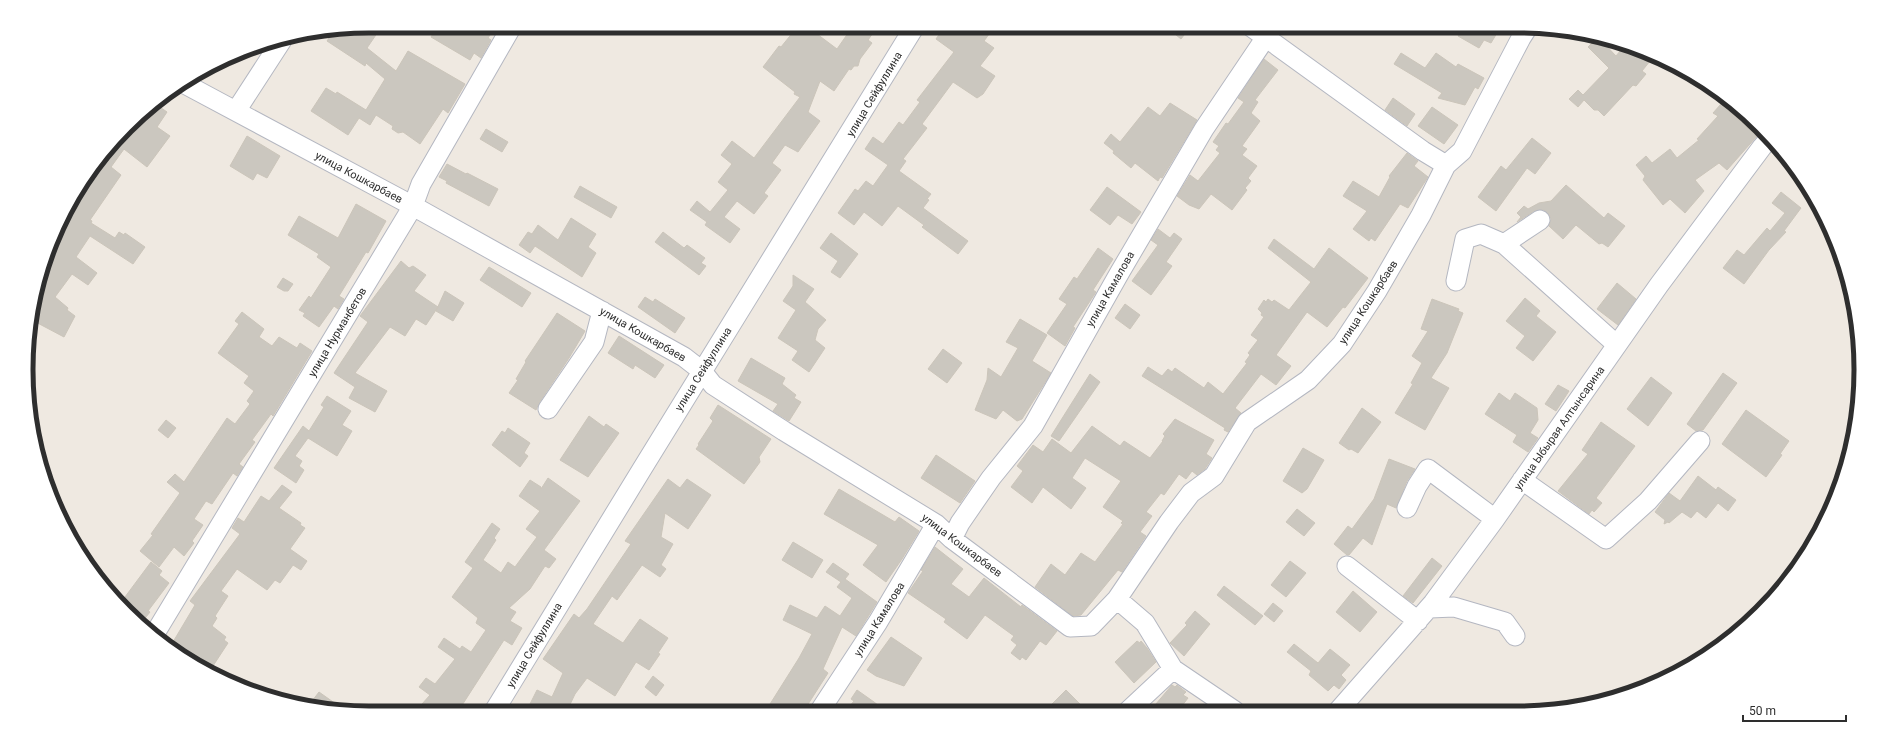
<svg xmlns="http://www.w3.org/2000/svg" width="1887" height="739" font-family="Roboto,sans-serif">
<rect width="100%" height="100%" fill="#efe9e1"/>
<path fill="#cbc7bf" stroke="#cbc5ba" d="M370,26H382L367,48L396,71L408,51L465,84L448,113L443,109L420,144L403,132L398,133L392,129L393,126L376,115L370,125L359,118L348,135L311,111L326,88L336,94L337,92L366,110L385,79L366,63L365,66L327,41L333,32Z
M438,26H442L450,31L454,26H496L488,38L491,40L481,58L474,53L470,60L431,37Z
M798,26H816L813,31L837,49L853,26H878L868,40L872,43L860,59L858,66H854L851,70L849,69L834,91L820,81L808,112L820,121L798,152L785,145L772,163L781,170L764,193L768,196L754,214L737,201L724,217L740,229L730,243L705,225L707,222L690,210L697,201L710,212L728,190L718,182L732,164L721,155L732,141L754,158L800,97L794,94L795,92L763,67L779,46L781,47Z
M945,26H995L984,41L994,48L980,66L995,76L983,94L977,98L953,82L922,124L927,128L903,159L906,161L899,171L931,194L927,199L929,200L923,208L968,241L958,254L922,227L924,225L898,206L882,226L864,212L854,225L838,213L855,189L858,191L866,181L873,186L888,165L865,149L873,137L883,144L899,122L903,125L920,102L917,100L954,52L936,39Z
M1165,26H1191L1181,39Z
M1464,26H1485L1497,33L1491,43L1484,40L1479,48L1458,36Z
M1598,37L1616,56L1625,45L1634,52L1637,49L1654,56L1642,71L1646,74L1636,86L1633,85L1604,116L1598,110H1594L1584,100L1578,107L1569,99L1578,90L1583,95L1609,68L1588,47Z
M1401,53L1425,68L1436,53L1456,67L1458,64L1484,78L1478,89L1475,87L1465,105L1438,98L1442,93L1394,64Z
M1264,59L1278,70L1255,100L1258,102L1251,113L1260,121L1242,146L1247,149L1242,155L1257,166L1248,178L1251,181L1245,188L1247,190L1232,210L1211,194L1199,209L1189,205L1177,196L1190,175L1198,181L1220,153L1216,150L1219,146L1213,142L1226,123L1228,124L1244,102L1238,98Z
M1393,98L1415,114L1407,126L1385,110Z
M154,103L167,112L157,127L170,136L147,167L124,149L111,167L121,175L90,220L92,221L91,223L115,238L119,232L124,235L125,233L145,247L133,264L90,236L76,257L97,273L88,285L72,274L55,297L68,308L67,310L75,316L64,337L30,319L44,259L72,198L76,200L93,175L92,174L143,111Z
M1170,103L1197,120L1162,178L1160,177L1158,181L1135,163L1131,168L1113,153L1114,151L1104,143L1111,134L1120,142L1148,107L1160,116Z
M1721,104L1757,136L1727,170L1719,163L1695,180L1704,191L1685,213L1670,199L1663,205L1643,180L1645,176L1636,165L1646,156L1652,163L1670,149L1677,158L1699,140L1697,139L1718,116L1713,113Z
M1432,107L1458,125L1444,144L1418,126Z
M486,129L508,142L502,152L480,139Z
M247,136L280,156L267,178L257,173L253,180L230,166Z
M1532,138L1551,153L1535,174L1527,168L1496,211L1478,197L1501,166L1506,170Z
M1407,153L1418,161L1414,166L1428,177L1408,208L1400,204L1375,241L1371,238L1369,241L1353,229L1367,211L1343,196L1353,181L1379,197L1390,177L1389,176Z
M447,164L466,174L467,173L498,189L489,206L446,183L447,181L439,177Z
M1566,185L1604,218L1608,213L1625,226L1608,247L1602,243L1599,244L1576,225L1563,239L1549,226L1551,219L1549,214L1544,210L1534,211L1517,222L1521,217L1517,213L1524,206L1528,209L1539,203L1551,201Z
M580,186L617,207L611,218L574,197Z
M1107,187L1141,212L1132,224L1118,215L1110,225L1090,210Z
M1781,192L1801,208L1784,231L1786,232L1769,250L1744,284L1723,268L1737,250L1744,255L1767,228L1770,231L1785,213L1772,203Z
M356,204L386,221L368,253L366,252L339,296L344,299L338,309L334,306L319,327L303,316L305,313L299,310L309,296L311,298L331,267L317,257L319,254L288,235L299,216L338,238Z
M571,218L596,234L588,247L596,253L582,277L535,246L530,253L519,245L528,232L532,234L538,225L558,240Z
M1158,229L1170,238L1174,233L1182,239L1166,262L1172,266L1151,295L1132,281L1158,245L1151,240Z
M663,232L684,248L687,245L705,258L701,263L706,266L699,275L655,242Z
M831,233L858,254L840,278L831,272L838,261L820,248Z
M1274,239L1314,269L1329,248L1368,278L1345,308L1343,307L1327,327L1307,312L1276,355L1291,366L1276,385L1261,374L1235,408L1241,413L1228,432L1224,430L1225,428L1142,376L1148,367L1162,376L1168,369L1172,372L1175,368L1204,388L1208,382L1223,394L1247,363L1245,362L1250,355L1248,353L1258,340L1251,335L1264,317L1261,315L1262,313L1258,309L1264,300L1266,302L1268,299L1272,302L1274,300L1289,310L1311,282L1268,248Z
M1098,248L1113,259L1093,290L1096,292L1073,327L1075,328L1065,346L1047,333L1067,304L1059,299L1074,277L1077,279Z
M401,261L409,268L413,266L426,275L414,291L438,307L426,325L416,319L405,336L390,327L355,373L387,391L375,412L349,398L355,387L334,373L368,322L360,316Z
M489,267L531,293L522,307L480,280Z
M793,275L814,289L805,302L826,320L818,329L815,340L825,348L809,372L792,360L798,351L778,338L796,310L783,301L793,286Z
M283,278L293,284L288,291H284L277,287Z
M1617,283L1636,299L1618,325L1597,309Z
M445,291L464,303L453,321L436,311Z
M645,297L653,302L655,299L685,318L675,333L638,307Z
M1525,298L1540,311L1536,316L1556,332L1533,361L1516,348L1525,336L1506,321Z
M1432,299L1459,309L1458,311L1463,313L1447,353L1431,378L1449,388L1425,430L1395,413L1413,384L1411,383L1422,363L1412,356L1428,331L1421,329Z
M1125,304L1140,315L1130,329L1115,318Z
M242,312L264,329L259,337L272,346L279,337L297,348L300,343L312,351L273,416L271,414L252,440L255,442L239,464L243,467L237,476L233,473L212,504L206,501L194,519L203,525L192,541L194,543L184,556L174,547L159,567L140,551L153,535L151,534L180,493L167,482L175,474L184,482L227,418L235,424L250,404L247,401L254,391L244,383L249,376L218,353L239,324L235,321Z
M557,313L585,331L569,358L539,403L536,410L509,393L518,380L516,379L526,362L525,361Z
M1020,319L1047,335L1032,361L1051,373L1022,419L1017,421L1003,410L996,419L975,410L987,380L988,368L1001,377L1018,348L1006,342Z
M619,336L664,365L655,378L635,365L633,369L608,353Z
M943,349L962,363L947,383L928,369Z
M751,358L785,378L782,384L796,395L794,398L801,402L789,421L773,411L778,404L738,381Z
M1723,373L1737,383L1703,430L1696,431L1687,424Z
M1090,374L1100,382L1059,441L1051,436Z
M1651,377L1672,393L1648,426L1627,409Z
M1558,385L1569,391L1556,411L1545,404Z
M1499,393L1510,401L1515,393L1537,408L1538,420L1530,433L1538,438L1528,452L1513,442L1517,435L1485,414Z
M327,396L351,411L342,425L352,431L337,456L308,438L295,456L302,461L299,466L304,470L296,483L274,468L303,426L309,431L324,407L321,405Z
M718,405L771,439L759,457L760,462L744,484L696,449L699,445L698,444L713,421L710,418Z
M1362,408L1381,422L1358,453L1351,449L1349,450L1339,443Z
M1746,410L1789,441L1780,454L1782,455L1766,477L1722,444Z
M589,416L604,427L606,424L619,433L588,477L560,460Z
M1175,419L1214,440L1206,454L1212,458L1205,469L1197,475L1192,471L1186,479L1179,474L1164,495L1161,493L1146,512L1152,516L1140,532L1146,536L1122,572L1118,570L1081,615L1073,616L1035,587L1051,564L1065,575L1081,553L1095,562L1123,524L1121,523L1123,521L1103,507L1121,481L1085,458L1072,478L1086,488L1071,509L1043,487L1032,503L1011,487L1023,471L1017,466L1033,445L1043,452L1052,439L1071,453L1092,426L1120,446L1124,441L1150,458L1163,441H1162L1165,436L1163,434Z
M166,420L176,428L168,438L158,430Z
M1601,422L1635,446L1596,498L1602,503L1594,512L1592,510L1589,514L1558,491L1588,454L1582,450Z
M508,428L530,443L524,453L528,456L520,467L492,445L502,431L505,433Z
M1303,448L1324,460L1307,489L1302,493L1283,481Z
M936,455L975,481L960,503L921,478Z
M1389,459L1415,469L1407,481L1396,508L1387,504L1372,545L1363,538L1349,555H1347L1334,544L1348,526L1352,529L1374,499Z
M1698,476L1716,490L1718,487L1736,500L1728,511L1718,503L1706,518L1697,511L1691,518L1682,512L1669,523L1668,522L1664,524L1665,520L1655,512L1669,493L1680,501Z
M548,478L580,501L544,550L556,559L549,568L545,566L530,589L509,608L516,612L510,621L522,628L512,645L504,640L457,713H433L422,704L430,695L419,687L426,678L435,684L455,659L438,647L444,638L460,649L462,646L471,652L486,630L476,623L478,618L452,597L473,568L465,562L492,523L500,529L494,538L496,540L483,560L501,573L508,562L515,567L537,537L526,529L540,511L519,496L530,480L541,487V489Z
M668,479L680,488L687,479L711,495L688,529L665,513L661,537L673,544L661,565L666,569L660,577L642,565L617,600L612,596L593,624L623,643L640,619L668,638L658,653L660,654L649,670L636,662L615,696L587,678L575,694L566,713H542L529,706L537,690L552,697L563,673L543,659L574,614L579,618L587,609L631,544L625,541Z
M282,485L292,492L279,508L301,523L300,525L305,528L290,549L307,561L301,570L293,565L280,583L275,580L267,590L237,569L221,591L228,596L215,616L217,618L212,626L226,637L224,640L228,643L209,672L184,657L188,651L173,642L195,605L190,601L240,534L232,528L238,518L244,522L261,496L269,501Z
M839,489L895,522L899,517L919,531L902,559L886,582L863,565L878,545L824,514Z
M1297,509L1315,523L1304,536L1286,522Z
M793,542L823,560L812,578L782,560Z
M935,547L963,569L951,584L969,597L984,578L1021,607L1022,605L1057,631L1046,645L1040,641L1026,660L1022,657L1020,660L1011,653L1017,645L1011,640L1014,636L985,615L967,639L944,622L946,619L908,593L923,571L921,570Z
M1432,558L1442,566L1413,603L1403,596Z
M1290,561L1306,573L1286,597L1271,585Z
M151,562L162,571L159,575L169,583L148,611L150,612L142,622L122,601Z
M833,563L849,574L845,579L877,602L856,636L842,627L823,669L828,673L803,712H765L799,658L812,634L783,620L790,605L817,618L825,606L840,616L852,598L837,587L841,582L826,572Z
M1224,586L1263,616L1255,625L1217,595Z
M1353,591L1377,612L1360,632L1336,612Z
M1273,603L1283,611L1274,622L1264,614Z
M1195,611L1210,624L1184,656L1170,643L1187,625L1185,623Z
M891,637L922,658L904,686L876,676L867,670Z
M1137,641L1140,643L1141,641L1147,648L1156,662L1134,683L1115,662Z
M1294,644L1318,663L1330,649L1350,665L1341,675L1346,680L1339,689L1334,685L1328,691L1309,675L1311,671L1287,652Z
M653,676L664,685L656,696L645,687Z
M1172,685L1175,687L1177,685L1186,692L1183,695L1188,698L1178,711H1150Z
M857,690L874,702L887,712H845L854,701L851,699Z
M1066,690L1087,711H1045Z
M319,692L343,709L309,705Z"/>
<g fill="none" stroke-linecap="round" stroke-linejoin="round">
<g stroke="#b4b7c1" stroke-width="21">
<path id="minor" d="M1250,26L1423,151L1446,165
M183,83L413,206L684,357L702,371L713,385L784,431L936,524L952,539L1070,627L1091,626L1117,599L1169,522L1191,493L1214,476L1247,422L1308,380L1342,344L1377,291L1421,215L1446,165L1462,151L1521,38L1528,27
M236,111L282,40
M1504,244L1540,220
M1456,281L1465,239L1481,234L1504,244L1617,345
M548,409L594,342L602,311
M1522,480L1606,539L1648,501L1700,441
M1407,508L1417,486L1428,469L1495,519
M952,539L960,523L991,478L1033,426L1120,272L1204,129L1266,37
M1347,566L1418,621
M1117,599L1145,623L1173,669L1235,711
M1430,608L1454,607L1505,622L1515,636
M154,635L413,206L421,184L512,26
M1128,711L1173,669
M1338,711L1433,603L1495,519L1659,285L1762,147L1770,138
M819,712L878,622L936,524
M493,713C632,483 775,255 915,26"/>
</g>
<use href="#minor" stroke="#fff" stroke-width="19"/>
</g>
<g text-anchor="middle" stroke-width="3.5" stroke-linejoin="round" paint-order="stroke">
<g font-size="11" fill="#2e2e2e" stroke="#fff">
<text transform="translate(874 94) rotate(-59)" y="4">улица Сейфуллина</text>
<text transform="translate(359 177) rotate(28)" y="4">улица Кошкарбаев</text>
<text transform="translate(1110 289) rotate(-60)" y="4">улица Камалова</text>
<text transform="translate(1368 302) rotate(-57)" y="4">улица Кошкарбаев</text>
<text transform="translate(337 332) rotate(-59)" y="4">улица Нурманбетов</text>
<text transform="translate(643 334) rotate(30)" y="4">улица Кошкарбаев</text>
<text transform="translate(703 369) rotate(-58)" y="4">улица Сейфуллина</text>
<text transform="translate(1559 428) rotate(-55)" y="4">улица Ыбырая Алтынсарина</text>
<text transform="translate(962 545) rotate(37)" y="4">улица Кошкарбаев</text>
<text transform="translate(879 619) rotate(-58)" y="4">улица Камалова</text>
<text transform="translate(534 645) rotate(-59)" y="4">улица Сейфуллина</text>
</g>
</g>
<path d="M0 0H1887V739H0ZM369 33H1518A336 336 0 0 1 1854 369V370A336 336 0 0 1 1518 706H369A336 336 0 0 1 33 370V369A336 336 0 0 1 369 33Z" fill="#fff" fill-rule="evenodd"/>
<path fill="none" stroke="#2e2e2e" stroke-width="5" d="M369 33H1518A336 336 0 0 1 1854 369V370A336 336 0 0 1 1518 706H369A336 336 0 0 1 33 370V369A336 336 0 0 1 369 33Z"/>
<path d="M1743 715v6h103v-6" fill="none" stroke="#2e2e2e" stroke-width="2"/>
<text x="1749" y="715" font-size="12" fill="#2e2e2e" stroke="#ffffff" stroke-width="3" paint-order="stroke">50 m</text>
</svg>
